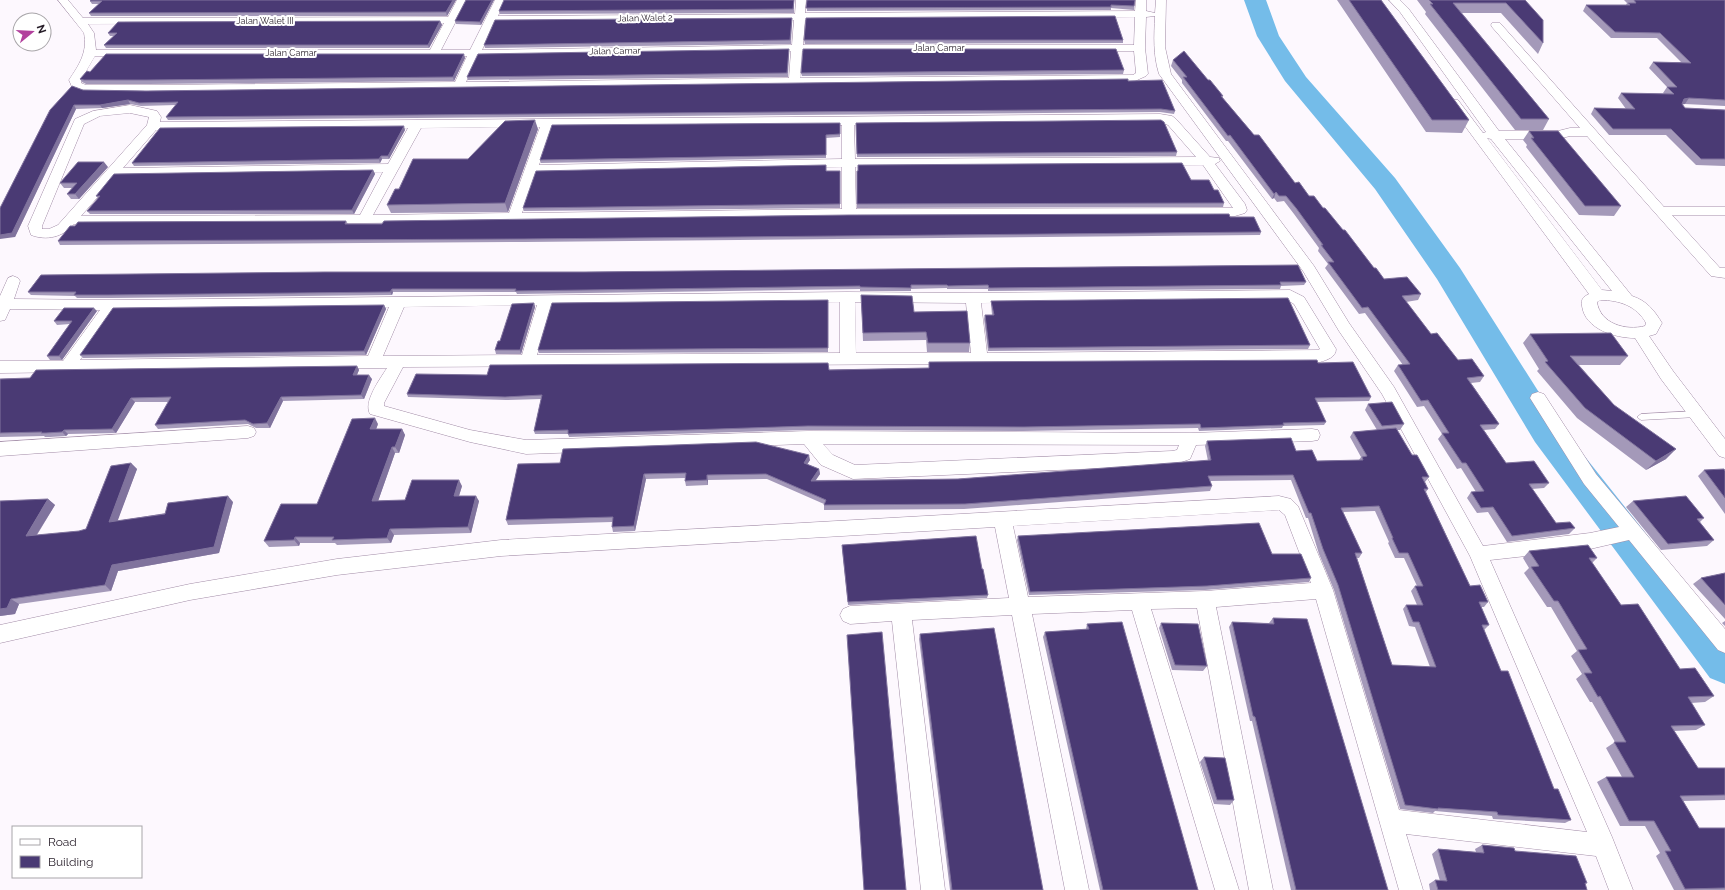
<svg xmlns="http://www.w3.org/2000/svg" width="1725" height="890" font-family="Raleway,sans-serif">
<rect width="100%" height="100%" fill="#fdf8fe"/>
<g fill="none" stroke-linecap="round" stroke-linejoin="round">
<path fill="#74bce9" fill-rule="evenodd" d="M1244,0H1266L1279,36L1306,77L1395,178L1460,268L1559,424L1725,633V684L1710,678L1535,442L1437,279L1375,189L1285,81L1257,36Z"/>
<g stroke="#a18ba6" stroke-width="1">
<path id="service" d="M1697,411L1701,414L1697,417L1641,420L1637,417L1641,414Z"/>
</g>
<g stroke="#a18ba6" stroke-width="1">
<path id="minor" d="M58,0H68L83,18L448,17L457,0H467L441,50H470L495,0H505L498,16L795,14L796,0H806L805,13L1135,11L1136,0H1146V11L1155,13L1156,0H1166L1165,47L1171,74L1314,266L1349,323L1394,387L1483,546L1590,533L1619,527L1584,484L1530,398L1532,394L1538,392L1544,394L1596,474L1725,629V653L1718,650L1629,540L1590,549L1490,560L1612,837L1633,890H1609L1596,856L1406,834L1423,890H1399L1316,599L1216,607L1273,890H1249L1197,608L1151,609L1239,890H1215L1132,610L1032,614L1089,890H1065L1012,615L912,620L945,890H921L892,621L850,624L843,621L840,615L843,609L850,606L1009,598L995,527L501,556L337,575L190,600L0,643V625L190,584L337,559L501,540L1279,496L1291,499L1298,506L1333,590L1399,810L1587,832L1470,556L1382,394L1339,331L1303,271L1159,74C1153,55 1154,36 1155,16L1146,17L1145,48L1148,74L1146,76L1135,81L148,93L85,92L72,87L69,80C79,65 88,52 84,33ZM1135,17L1134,45H803L805,20ZM794,20L792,45L482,50L495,22ZM444,23L430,50H96L94,33L88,24ZM791,51L789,78L466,82L478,56ZM802,51H1134L1136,73L1133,75L800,78ZM95,56H467L455,82L148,85H86L81,83V80ZM1279,510L1285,515L1311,583L1205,591L1028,597L1013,526Z
M1389,0H1400L1408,8L1499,131H1558L1570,128H1580L1492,27L1491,25L1492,23H1500L1664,207H1725V215H1672L1720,268H1725V278L1711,276L1587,136H1570L1558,139H1505L1632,296C1647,301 1654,310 1662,323L1656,334L1649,336L1673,371L1725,439V458L1719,456L1661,379L1635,338C1615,338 1585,329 1582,306C1581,299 1583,297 1589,294L1448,103L1450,100H1458L1483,133L1486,132L1400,12ZM1487,138L1491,139L1612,291L1602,290ZM1601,300C1619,300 1637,306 1646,323L1645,326C1626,331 1600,324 1597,302Z
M130,105L157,111L161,117L160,122L1160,114L1172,116L1176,119L1210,157L1219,158L1220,161L1215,164L1245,204L1247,210L1245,213L1235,216L849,217L364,223L74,224C63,237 47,241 31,235L28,226L75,119L93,111ZM130,113L149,117L147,125L58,225L49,229H42V226L84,124L100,116ZM1160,122L1168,125L1196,157L855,159L854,125ZM782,125H842V159L539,165L552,127ZM540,127L509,213L373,215L421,128ZM408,128L388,164L123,168L156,130ZM1203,165L1233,208L856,209L855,167ZM842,167V209L522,213L536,173ZM383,172L360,215L81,216L116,176Z
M13,276L18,278L20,281L14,299L111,300L847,292L973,293L1290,290L1304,297L1336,349C1336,357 1327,360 1320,362L403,367L384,403V406L470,430L526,440L808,431L1190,433L1312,429L1318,430L1320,435L1318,440L1312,441L1196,445L1190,459L1173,465L853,479L821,465L804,444L526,454L470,442L370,414C363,402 380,379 387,368L0,373V361H63L100,310L10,309L5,320L0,321V296L8,278ZM1287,300L1294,304L1320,349L1318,350L987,353L981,303ZM840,302V353L537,355L552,305ZM855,302L966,303L971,353H856ZM537,305L522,355L383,356L404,307ZM389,307L368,356L80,360L115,310ZM823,444L1179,445L1177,450L1172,451L855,465L833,455Z
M248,426L254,428L256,432L254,436L248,438L0,456V442Z"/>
</g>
<use href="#service" fill="#fff" fill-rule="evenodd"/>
<use href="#minor" fill="#fff" fill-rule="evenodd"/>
</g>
<path fill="#a499b9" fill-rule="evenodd" d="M91,0H456L447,16H91L89,13L99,4H92L90,1Z
M466,0H494L481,25L456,24L455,21Z
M794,0V13L500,14L499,11Z
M807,0H1135L1134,10L1111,8V10L807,11Z
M1337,0H1381L1469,120L1462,133L1426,132Z
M1417,0H1525L1543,43L1538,54L1501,13H1462L1549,119L1543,130H1515L1425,14L1426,12Z
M1624,0H1725V106L1685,104H1682L1685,108L1725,110V166L1696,165L1666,135H1609L1591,114L1594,108L1626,109L1618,98L1621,93L1664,94L1663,93L1667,87L1649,68L1653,62H1681L1657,38H1611L1583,11L1586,5H1626L1627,3Z
M440,21L442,25L429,48H106L104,45L114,36H110L108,33Z
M792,22L791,44L485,48L484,45Z
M804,40H1123V43L805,44Z
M789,53L788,77L468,80L467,77Z
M465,58L454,81L148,84H86L82,82L80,79L90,72Z
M1173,60L1208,80L1223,96L1222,97L1295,183L1323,208L1374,268L1384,279L1421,294L1418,300L1406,302L1431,334L1458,360L1484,376L1480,382L1471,383L1499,424L1495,429L1484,430L1506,463L1549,483L1544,488L1532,489L1556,523L1575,528L1569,534L1507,542L1488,512L1477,513L1467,498L1471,492H1476L1461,468L1457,469L1438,439L1442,434L1424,406L1417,407L1394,371L1398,365H1403L1365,313L1359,314L1325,268L1328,264L1318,251L1319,248L1294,214L1284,201L1277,202L1274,198L1272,199L1228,141H1226L1182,83V80L1171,66Z
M1124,70L1123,74L802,76L801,73Z
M1128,81L1175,111L1174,114L1160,112L168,120L166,117L176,105L141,106L130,104L102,108L76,109L15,237L0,208L83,90L146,91Z
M840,123V137L826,138V158L541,163L540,160Z
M856,123L1177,152L1176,156L857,157Z
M538,129L508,212L391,213L387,205L399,189Z
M405,130L389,159H382L380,163L134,166L132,163Z
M1529,131L1621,206L1614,216L1579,215L1526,147L1527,145L1523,140Z
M108,167L79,199H71L67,194L72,188H64L60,183Z
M373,170L375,174L354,214H90L87,211L98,198L96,196Z
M827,171H840V208L524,211L523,208Z
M857,171L1191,180L1214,190L1224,203L1223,207L857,208Z
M1230,217L1261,232L1260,235L525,242L60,245L58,241L75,226L346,221L348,224Z
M41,275L1306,282L1304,285L1281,286L1280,289L988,291V289H947V288L911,289V291H860V289L517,294L516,292H393L392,295L111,298H77L75,296L31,295L28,292Z
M861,295L914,312L970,343L969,352H927L926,340L863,341Z
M828,300V352L539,353L538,350Z
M991,301L1310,345L1308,349L988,351L984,319L985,315H992L991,304Z
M534,303L535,307L521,354H496L495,350L500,341Z
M384,305L386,309L366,355L83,358L80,355Z
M97,311L62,360H50L47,356L70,324L57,325L54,321Z
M1530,334L1628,356L1620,365H1579L1614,405L1666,459L1646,470L1577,418L1537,371L1539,369L1523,343Z
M929,362L1318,363L1371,397L1369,401L1316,402L1326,422L1324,425L1283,426L1282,428L1199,431L1198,428L1023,431L808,430L569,437L568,434H535L534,431L541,399L506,400L408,397L407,394L487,375L929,368Z
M357,366L359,370L357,375L372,379L364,399L283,401L270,428H256L248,424L158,429L155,425L169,402H135L116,433L68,434L66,436L50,437H45L44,436L0,437V379Z
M1368,404L1404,424L1400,430H1397L1412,455L1429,477L1425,482L1428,489L1426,492L1470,586L1488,602L1484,607H1481L1489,625L1484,630L1501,671L1554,789L1571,820L1565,823L1493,819L1492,816L1435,811L1433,813L1400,809L1334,590L1319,554L1308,518H1306L1291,480L1210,481L1212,486L1210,491L964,509L824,510V504L767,479L708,480V485L686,486L685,481V478L646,479L635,531L613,532L612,527V522L508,525L506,520L518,464L810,460L807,464L819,469L820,474L815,480L958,479L1208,461L1205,446L1207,441L1296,451L1317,461L1359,460L1361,457L1350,437L1353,432L1377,430L1365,410ZM1375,511L1389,542L1388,543L1395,558H1404L1417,586H1415L1411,591L1417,605H1406L1403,609L1409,626L1415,627L1430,667L1392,665L1357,558H1359L1362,553L1343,512Z
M378,424L376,429H402L405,435L399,453H395L378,501L405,500L462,486L459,496L479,501L471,533L394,535L391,543L337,545L335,543H300L299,546L269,547L264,541L317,504Z
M131,463L137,469L117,521L233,502L219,553L118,571L111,591L19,604L15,614L0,616L48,499L55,505L37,535L79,531L86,529Z
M1704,470L1725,471V514L1698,476Z
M1633,501L1704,518L1700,522L1714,540L1707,546L1661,550L1626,507Z
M1018,536L1272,554L1311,578L1309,582L1205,590L1029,595L1017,540Z
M842,548L982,569L988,595L987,598L848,605Z
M1529,551L1597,558L1592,563L1621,605L1680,669L1714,696L1705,702L1691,703L1705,725L1696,730L1674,731L1698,768L1725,769V800L1683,801L1699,828H1725V890H1674L1656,856L1660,853L1645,826H1620L1597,782L1606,777H1622L1606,748L1615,742L1592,702H1590L1576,679L1582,674L1571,656L1577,651L1551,607H1547L1524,573L1529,568L1523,558Z
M1725,573V619L1693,584L1701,578Z
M1273,618L1388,890H1291L1252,721H1250L1229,627L1232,622L1269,623Z
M1725,621V626L1722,623Z
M1161,623L1207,666L1203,671L1172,670L1159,628Z
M1087,624L1198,890H1100L1043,637L1045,632L1086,629Z
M920,634L1043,890H950L919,639Z
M1204,757L1234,800L1230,805L1214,804L1200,762Z
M1482,845L1515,851L1587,883L1585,884L1587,890H1430L1429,884L1435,880L1440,881L1432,854L1438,849L1476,852L1475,849Z"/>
<path fill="#80739d" d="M453,0H456L447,16L446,12Z
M492,0H494L481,25L480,22Z
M440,21L442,25L429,48L428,45Z
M464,54L465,58L454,81L453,77Z
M1689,98L1685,104L1680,105L1684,99Z
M128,100L130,104L102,108L100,105Z
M74,105L76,109L15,237L0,239V235Z
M535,120L538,129L508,212L505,203Z
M404,126L405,130L389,159L388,156Z
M381,156L382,159L380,163L379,159Z
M104,162L108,167L79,199L75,194Z
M373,170L375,174L354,214L352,210Z
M1276,192L1274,198L1272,199L1274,194Z
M392,289L393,292L392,295L390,292Z
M534,303L535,307L521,354L520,350Z
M384,305L386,309L366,355L364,351Z
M94,308L97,311L62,360L59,356Z
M357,366L359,370L355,379L353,375Z
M369,375L372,379L364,399L361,395Z
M281,397L283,401L270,428L267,423Z
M131,398L135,402L116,433L112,429Z
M375,418L378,424L374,435L370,429Z
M402,429L405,435L399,453L395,447Z
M64,430L68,434L66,436L62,432Z
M392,447L395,453L376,507L372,501Z
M1676,449L1666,459L1646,470L1656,461Z
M809,455L810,460L805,468L804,463Z
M131,463L137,469L115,528L109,522Z
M819,469L820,474L812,486L811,481Z
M644,474L646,479L635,531L634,526Z
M707,475L708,480V485L707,480Z
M459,480L462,486L457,502L454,496Z
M228,496L233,502L219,553L118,571L111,591L105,585L112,565Z
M476,496L479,501L471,533L468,527Z
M48,499L55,505L32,542L26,536Z
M390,529L394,535L391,543L387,538Z
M295,537L300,543L299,546L294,540Z
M11,599L19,604L15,614L0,616V609Z"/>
<path fill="#4a3a74" stroke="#80739d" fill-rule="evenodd" d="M91,0H453L446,12L89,13L102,1H90Z
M466,0H492L480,22L455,21Z
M504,0H794L793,9L499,11Z
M807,0H1135L1134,6L1111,5V7L806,8Z
M1349,0H1381L1469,120H1432Z
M1429,0H1525L1543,20V43L1506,3H1453L1549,119H1521L1430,4H1433Z
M1634,0H1725V100L1689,98L1684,99L1682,104L1685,108L1725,110V159H1701L1671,129H1613L1594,108L1635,109L1621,93L1674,94L1667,87H1677L1653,62L1691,63L1660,33L1615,32L1586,5H1630L1628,3H1636Z
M1115,16L1123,40H804L806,18Z
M792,18L790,40L484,45L495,20Z
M440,21L428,45H104L117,33H108L118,22Z
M789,49L787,73L467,77L478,54Z
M803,49H1116L1124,70L801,73Z
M1184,51L1208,80H1210L1223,96H1221L1254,135H1259L1295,183L1299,182L1309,196H1314L1323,208H1325L1343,230H1345L1374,268H1376L1384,279L1407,277L1421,294L1402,296L1431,334L1437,333L1458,360L1472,359L1484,376L1467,378L1499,424L1480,425L1506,463L1534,461L1549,483L1529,484L1556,523L1570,522L1575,528L1512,536L1493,507L1481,508L1471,492L1484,491L1466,463H1462L1442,433H1449L1428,400L1421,401L1398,365L1410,364L1368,307L1362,308L1328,262H1334L1321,245H1323L1296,208L1286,196H1279L1276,192L1274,194L1230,135L1228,136L1183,77H1187L1173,60Z
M106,54H464L453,77L146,80H84L80,79L87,71L90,72Z
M1128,79V81L1162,80L1175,111L1161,109L166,117L178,102L139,103L128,100L100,105H74L12,233L0,235V208L50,110L72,86L83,90L146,91Z
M535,120L505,203L387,205L395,189H399L413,159H468L505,121Z
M1161,120L1164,122L1177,152L857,154L856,123Z
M840,123V134L826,135V155L540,160L552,125Z
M404,126L388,156H381L379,159L132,163L160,128Z
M1529,131H1558L1621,206H1585L1531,138H1534Z
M78,162H104L75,194H67L77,183H60Z
M1182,163L1191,180H1209L1214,190H1218L1224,203L857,204V171H858V165Z
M826,165V171H840V204L523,208L536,171Z
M373,170L352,210L87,211L100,196H96L114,174Z
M1229,214L1230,217H1254L1261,232L523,239L58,241L70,226H75L78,222L346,221L345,224H382L384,221L849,215Z
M1298,265L1306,282H1280L1281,285L989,288L988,285L948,286L947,285H911V288L860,287V286L515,291L516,289H392L390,292L108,295H74L76,292H28L41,275L325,272H584Z
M861,295L912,296L914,312L967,311L970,343H928L926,332L863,333Z
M1288,298L1310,345L989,348L985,315H994L991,301Z
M828,300V348L538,350L552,303Z
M534,303L520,350H495L498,341H500L512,304Z
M384,305L364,351L80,355L113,308Z
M64,308H94L59,356H47L72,321H54Z
M1611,333L1628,356H1570L1614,405L1676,449L1656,461L1585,408L1545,362L1548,361L1530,334Z
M1317,360L1318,363L1353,362L1371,397L1315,398L1326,422L1283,423L1284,425L1201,428L1200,424L1024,427L808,426L568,434V430L534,431L542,395L505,397L407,394L416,374L487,375L490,365L828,363L829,370L929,368V362Z
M357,366L353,375H369L361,395L281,397L267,423L253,424L245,420L155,425L171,397L131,398L112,429L64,430L62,432L46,433H41L42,432L0,433V379L30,378L36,370Z
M1392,402L1404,424L1382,426L1368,404Z
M375,418L370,429H402L395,447H392L372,501L405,500L412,480H459L454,496H476L468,527L390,529L387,538L332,540L334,537H295L294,540L264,541L281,504H317L352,419Z
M1396,428L1412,455H1417L1429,477H1422L1428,489H1424L1470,586L1480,585L1488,602H1479L1489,625H1482L1501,671H1508L1554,789H1558L1571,820L1498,815L1497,812L1438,808V809L1405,805L1338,585L1323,549L1311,513H1309L1293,475L1208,476L1212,486L965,504L824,505L826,500L766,474L707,475V480L685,481L686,473L644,474L634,526L612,527L613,517L506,520L518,464L560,463L563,449L756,442L809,455L804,463L819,469L811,481L958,479L1211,460L1207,441L1291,438L1296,451L1312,450L1317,461L1363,460L1362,457L1367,456L1353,432ZM1379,506L1393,538H1392L1399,553H1408L1423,586H1415L1423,605H1406L1413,622H1419L1436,667L1392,665L1355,553H1362L1341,508Z
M131,463L109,522L165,514L168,503L228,496L214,547L112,565L105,585L11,599L7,608L0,609V501L48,499L26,536L79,531L86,529L111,466Z
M1724,469L1725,471V498L1704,470Z
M1686,496L1704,518L1697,519L1714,540L1668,544L1633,501Z
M1259,523L1272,554H1301L1311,578L1207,586L1030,592L1018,536Z
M976,536L982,569H983L988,595L848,602L842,545Z
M1588,545L1597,558H1589L1621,605L1638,604L1680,669L1695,668L1714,696L1688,697L1705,725L1671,726L1698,768H1725V795L1680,796L1699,828H1725V888L1685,889L1665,851H1671L1654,821H1629L1606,777H1634L1614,742H1626L1600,696L1598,697L1584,673H1592L1578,650L1587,649L1558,601H1554L1531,567L1539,566L1529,551Z
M1725,573V605L1701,578Z
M1273,618L1307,619L1388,890H1296L1255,717L1253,716L1232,622L1274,624Z
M1122,622L1198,890H1103L1045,632L1089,629L1087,624Z
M1161,623L1198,624L1207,666L1175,665Z
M994,628L1043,890H952L920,634Z
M882,632L906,890H864L847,635Z
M1204,757L1225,758L1234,800H1217Z
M1482,845L1514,848L1515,851L1576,856L1587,883H1585L1587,890H1438L1435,880L1447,881L1438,849L1484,853Z"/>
<g text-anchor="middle" stroke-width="4" stroke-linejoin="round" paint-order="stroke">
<g font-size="9" fill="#261d28" stroke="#fff">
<text transform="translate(645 18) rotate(-1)" y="3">Jalan Walet 2</text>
<text x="265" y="24">Jalan Walet III</text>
<text x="939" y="51">Jalan Camar</text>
<text transform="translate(615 51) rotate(-1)" y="3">Jalan Camar</text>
<text x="291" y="56">Jalan Camar</text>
</g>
</g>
<rect x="12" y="826" width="130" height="52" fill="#ffffff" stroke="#a8a5a9"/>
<rect x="20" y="839" width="20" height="6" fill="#ffffff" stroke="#a8a5a9"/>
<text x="48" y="846" font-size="12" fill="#261d28">Road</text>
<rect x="20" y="856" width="20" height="12" fill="#4a3a74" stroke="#a8a5a9"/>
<text x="48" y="866" font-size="12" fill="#261d28">Building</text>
<g transform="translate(32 32) rotate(72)"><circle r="19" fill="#ffffff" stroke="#a8a5a9"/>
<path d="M0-3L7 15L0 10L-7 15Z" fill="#b2419d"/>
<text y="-6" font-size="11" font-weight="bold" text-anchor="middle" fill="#261d28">N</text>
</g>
</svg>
